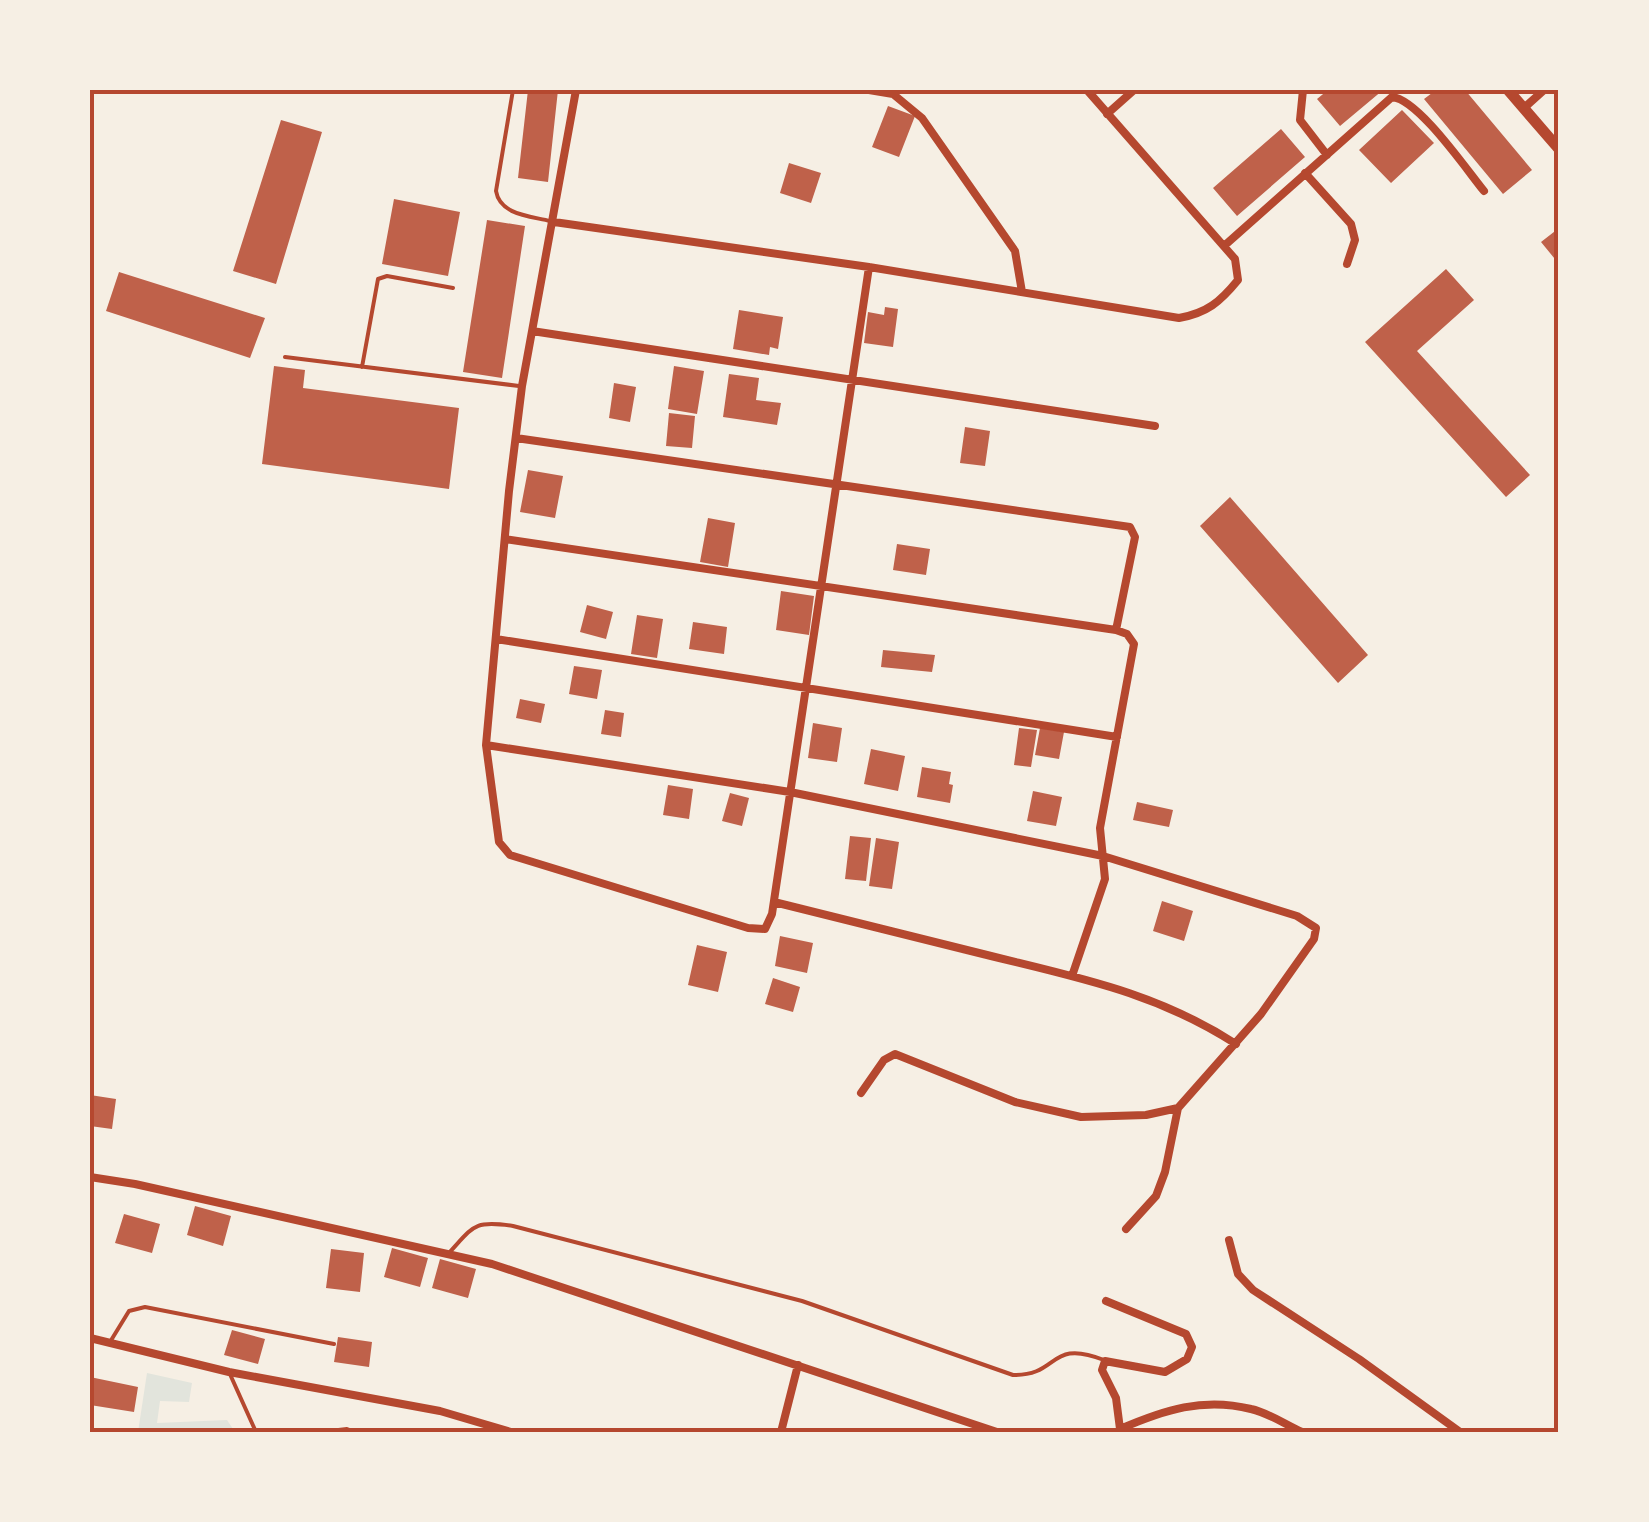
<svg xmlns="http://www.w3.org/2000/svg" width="1649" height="1522" font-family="Montserrat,sans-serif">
<rect width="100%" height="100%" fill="#f6efe4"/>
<path fill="#e2e4dc" d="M147,1373L192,1383L189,1402L160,1401L157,1423L227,1420L235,1432H138Z"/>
<path fill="#bf614a" d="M528,90H558L548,182L518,178Z
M1328,90H1383L1340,126L1317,99Z
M1436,90H1465L1532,170L1503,194L1424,99Z
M888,106L915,116L899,157L872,147Z
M1402,110L1434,143L1391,183L1359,150Z
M281,120L322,132L276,284L233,271Z
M1281,129L1305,157L1237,216L1213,188Z
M789,163L821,173L811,203L780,193Z
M394,199L460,212L448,276L382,264Z
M487,220L525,226L502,378L463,372Z
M1559,228V264L1541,242Z
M1446,269L1474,300L1417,351L1530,475L1506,497L1365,342Z
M119,272L265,318L250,358L106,311Z
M885,307L898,309L893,347L864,343L868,312L884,315Z
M739,310L783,317L778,349L770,347L769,355L733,349Z
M274,366L305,370L303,388L459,408L449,489L262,464Z
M674,366L704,371L697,414L668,409Z
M729,374L759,378L756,400L781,403L777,425L723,417Z
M614,383L636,387L630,422L609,418Z
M669,413L695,416L692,448L666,446Z
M965,427L990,431L985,466L960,463Z
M528,470L563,476L555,518L520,512Z
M1230,497L1368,655L1338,683L1200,526Z
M708,518L735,523L728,567L700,562Z
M897,544L930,549L926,575L893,570Z
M781,591L814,596L809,635L776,630Z
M587,605L613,612L606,639L580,632Z
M637,615L663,619L657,658L631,654Z
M693,622L727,627L724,654L689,649Z
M883,650L935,655L932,672L881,667Z
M574,666L602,670L597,699L569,694Z
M520,699L545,704L541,723L516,718Z
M605,710L624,713L621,737L601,734Z
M813,723L842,728L837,762L808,758Z
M1019,728L1037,730L1031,767L1014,765Z
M1040,728L1064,732L1059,759L1035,755Z
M871,749L905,756L898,791L864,784Z
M922,767L951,772L949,784L953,785L950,803L917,797Z
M668,785L693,789L689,819L663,815Z
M1033,791L1062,797L1056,826L1027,821Z
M730,793L749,798L742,826L722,821Z
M1137,802L1173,810L1169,827L1133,820Z
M850,836L871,838L866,881L845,879Z
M876,838L899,842L892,889L869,886Z
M1162,901L1193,911L1184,941L1153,931Z
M780,936L813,943L807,973L775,966Z
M697,945L727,952L718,992L688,985Z
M773,978L800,987L793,1012L765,1004Z
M90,1095L116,1099L112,1129L90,1126Z
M195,1206L231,1216L223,1246L187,1235Z
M124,1214L160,1224L152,1253L115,1243Z
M392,1248L428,1258L420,1287L384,1277Z
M331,1249L364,1253L360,1292L326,1288Z
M440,1259L476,1269L468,1298L432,1288Z
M232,1330L265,1339L258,1364L224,1355Z
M338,1337L372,1342L369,1367L334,1362Z
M90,1377L138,1387L134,1412L90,1405Z"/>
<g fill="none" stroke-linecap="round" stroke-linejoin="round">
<path stroke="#b5482f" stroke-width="4" d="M513,90L496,191C500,215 530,216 550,221
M285,357L519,386
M362,367L378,279L387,276L453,288
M448,1254C474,1226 473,1220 513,1226L802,1301L1013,1375C1060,1376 1048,1338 1104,1360
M110,1342L129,1311L145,1307L334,1344
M229,1372L256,1432
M321,1432L347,1429L355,1432"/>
<path stroke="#b5482f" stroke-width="8" d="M576,90L522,386L509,491L486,745L499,842L510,855L748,928L765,929L772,914L869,267
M869,90L893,94L922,118L1015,251L1022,292
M1303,90L1300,120L1327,155
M1524,108L1544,90
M1107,114L1134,90
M1305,173L1351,224L1355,240L1347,264
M554,222L869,267L1179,318C1207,313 1220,302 1238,280L1235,259L1087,90
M1224,246L1392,97C1418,99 1466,169 1484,191
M532,331L1155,426
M516,438L1130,527L1135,537L1116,630
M505,539L1116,630L1127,634L1134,644L1100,828L1105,879L1072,976
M496,639L1117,737
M486,745L790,792L1103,856L1297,916L1316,928L1314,939L1261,1014L1178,1108L1146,1115L1081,1117L1015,1102L895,1054L884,1060L861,1093
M774,902C846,920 918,938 991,956C1080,978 1157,993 1236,1044
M90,1177L135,1184L492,1264L997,1432
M1126,1229L1156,1196L1165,1172L1178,1108
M1229,1240L1238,1274L1253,1290L1359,1359L1460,1432
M1106,1301L1186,1334L1192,1347L1187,1359L1165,1372L1105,1361L1102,1370L1116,1398L1120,1429
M90,1338L229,1372L440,1411L511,1432
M1120,1429C1164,1410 1203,1397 1251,1409C1269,1413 1286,1425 1302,1432
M781,1432L798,1365"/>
<path stroke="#b5482f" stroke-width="11" d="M1508,90L1559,149"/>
</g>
<rect width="1649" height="1522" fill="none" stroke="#f6efe4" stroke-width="185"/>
<rect x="92" y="92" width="1464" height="1338" fill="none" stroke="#b5482f" stroke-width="4"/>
</svg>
